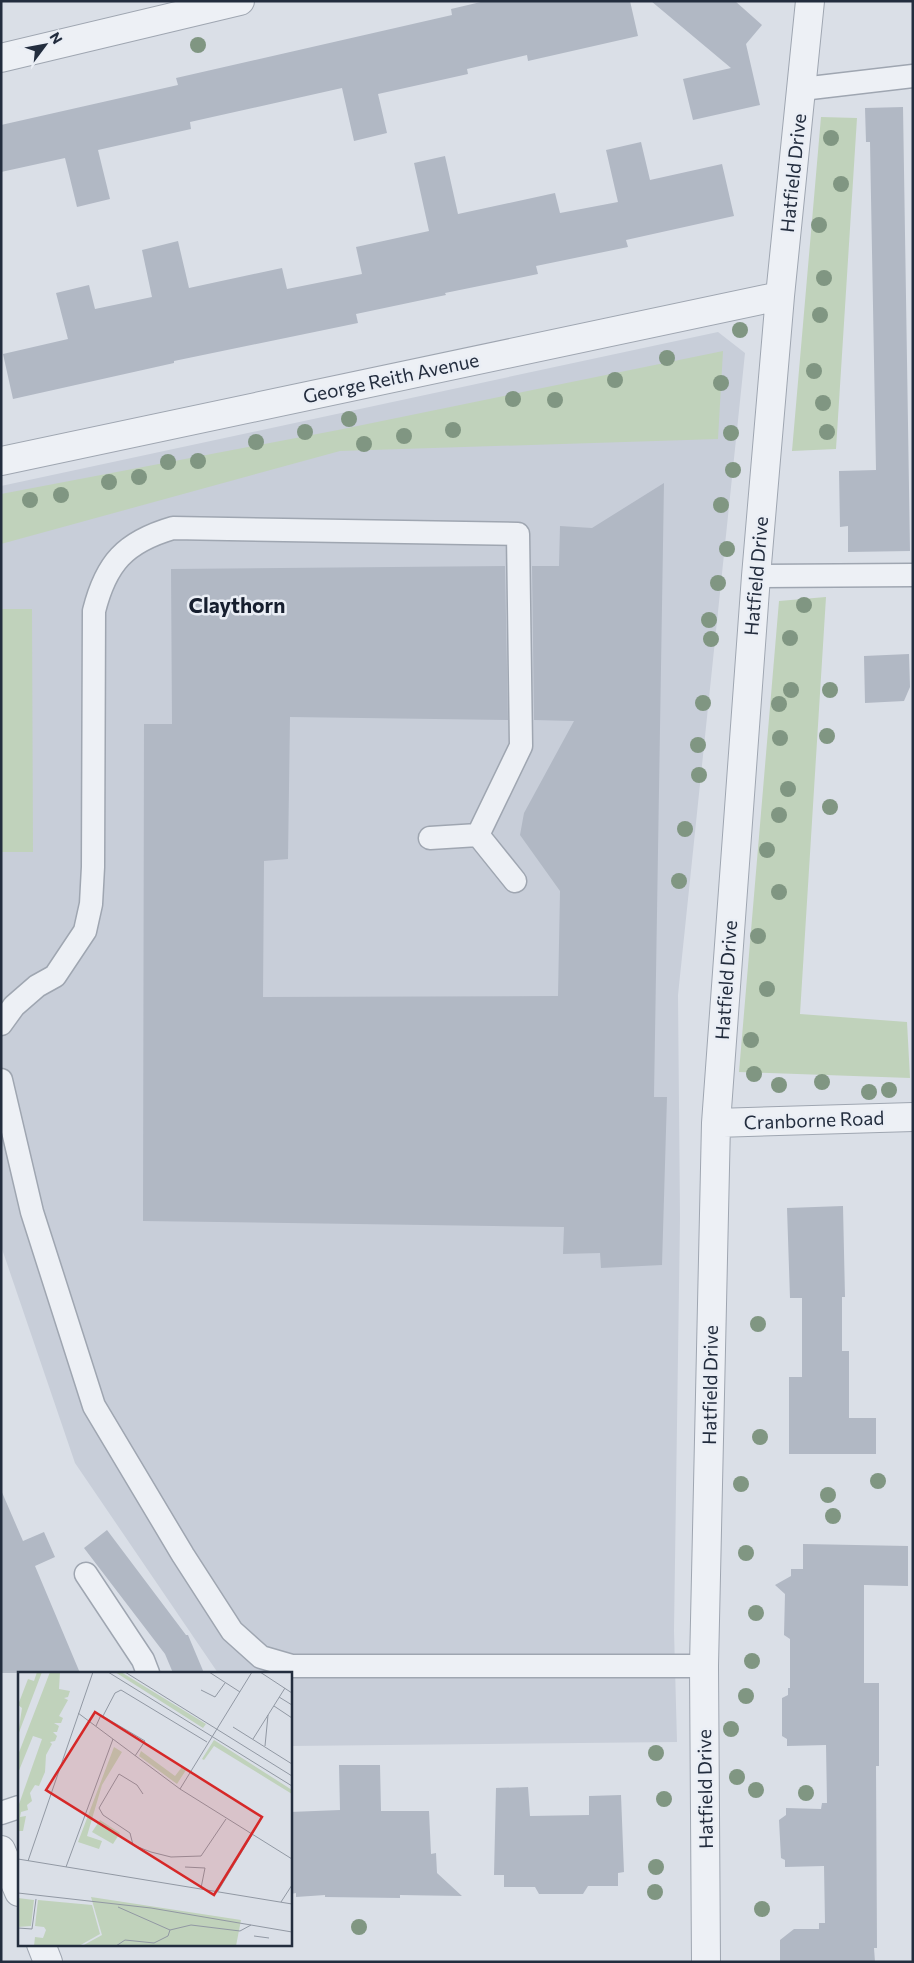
<svg xmlns="http://www.w3.org/2000/svg" width="914" height="1963" font-family="Commissioner,sans-serif">
<rect width="100%" height="100%" fill="#dadfe7"/>
<path fill="#c8ced9" d="M718,332L745,353L678,995L680,1218L674,1631L677,1742L290,1746V1673H218L75,1463L1,1246V486Z"/>
<path fill="#c0d2bb" d="M821,117L857,118L836,449L792,451Z
M723,351L718,439L340,451L1,544V494L338,430Z
M826,597L800,1014L907,1022L910,1078L739,1072L779,601Z
M1,609H32L33,852H1Z"/>
<path fill="#b1b8c4" d="M485,1H630L638,36L528,61L527,55L467,69L468,74L378,94L387,133L354,141L342,88L190,122L191,129L98,150L110,199L77,207L65,158L1,172V125L178,85L176,78L452,15L451,9Z
M651,1H735L762,25L746,44L760,105L693,120L683,79L731,68Z
M903,107L910,551L848,552V526L840,527L839,471L876,470L870,142H866L865,108Z
M641,142L650,180L722,164L734,216L626,240L628,247L536,266L538,274L445,293L446,295L356,314L358,323L174,361V363L13,399L3,354L68,339L56,293L89,285L95,309L152,297L142,250L178,241L189,288L282,268L287,289L362,274L356,247L429,231L414,163L445,156L458,214L555,193L560,213L618,202L606,150Z
M664,483L654,1097H667L662,1265L601,1268L600,1253L563,1254L564,1227L143,1221L144,724H172L171,569L505,566L508,720L290,717L288,859L264,861L263,997L558,996L560,891L520,835L524,813L574,721L534,720L532,566H559L560,526L592,528Z
M909,654L910,687L904,701L865,703L864,656Z
M843,1206L845,1297H842V1351H849V1418H876V1454H789V1377H802V1298H790L787,1208Z
M1,1490L23,1541L44,1532L55,1557L35,1566L80,1673H1Z
M107,1530L186,1635H188L204,1673H173L165,1654L84,1548Z
M803,1544L908,1546V1586L864,1585V1683H879V1766H876L877,1948H874L875,1962H780V1940L794,1929H819V1923H825L824,1866L785,1867V1860L781,1858L779,1820L786,1815V1808L821,1809L822,1803H827L826,1745L787,1746V1739L782,1736V1698L788,1695V1688H790V1639L784,1635L785,1594L775,1585L791,1576V1569H803Z
M339,1765H380L381,1811H429L431,1854L436,1853L437,1873L462,1896L400,1895V1898L325,1897V1895L296,1897V1893L290,1894V1812L340,1810Z
M528,1787L530,1816L589,1815V1796L621,1795L624,1872L618,1873V1886H588L583,1894H539L535,1887H504V1875H494L496,1788Z"/>
<g fill="none" stroke-linecap="round" stroke-linejoin="round">
<g stroke="#9fa6b1" stroke-width="25">
<path id="lane" d="M802,89L913,76
M756,576L913,575
M478,835L515,881
M430,838L478,835
M1,1024L14,1006L37,986L55,976L85,931L91,904L93,867L94,611C106,563 125,542 173,528L518,534L521,746L478,835
M1,1080L32,1212L94,1406L183,1555L232,1631L261,1657L292,1666H704
M86,1574L143,1660L148,1673
M1,1813L19,1807"/>
</g>
<g stroke="#9fa6b1" stroke-width="30">
<path id="street" d="M1,58L240,1
M1,461L780,296
M716,1123L913,1117
M1,1850L19,1892
M41,1944L48,1962
M706,1962L704,1666L716,1123L756,576L780,296L810,1"/>
</g>
<use href="#lane" stroke="#edf0f5" stroke-width="22"/>
<use href="#street" stroke="#edf0f5" stroke-width="28"/>
</g>
<g fill="#809682">
<circle cx="198" cy="45" r="8"/>
<circle cx="831" cy="138" r="8"/>
<circle cx="841" cy="184" r="8"/>
<circle cx="819" cy="225" r="8"/>
<circle cx="824" cy="278" r="8"/>
<circle cx="820" cy="315" r="8"/>
<circle cx="740" cy="330" r="8"/>
<circle cx="667" cy="358" r="8"/>
<circle cx="814" cy="371" r="8"/>
<circle cx="615" cy="380" r="8"/>
<circle cx="721" cy="383" r="8"/>
<circle cx="513" cy="399" r="8"/>
<circle cx="555" cy="400" r="8"/>
<circle cx="823" cy="403" r="8"/>
<circle cx="349" cy="419" r="8"/>
<circle cx="453" cy="430" r="8"/>
<circle cx="305" cy="432" r="8"/>
<circle cx="827" cy="432" r="8"/>
<circle cx="731" cy="433" r="8"/>
<circle cx="404" cy="436" r="8"/>
<circle cx="256" cy="442" r="8"/>
<circle cx="364" cy="444" r="8"/>
<circle cx="198" cy="461" r="8"/>
<circle cx="168" cy="462" r="8"/>
<circle cx="733" cy="470" r="8"/>
<circle cx="139" cy="477" r="8"/>
<circle cx="109" cy="482" r="8"/>
<circle cx="61" cy="495" r="8"/>
<circle cx="30" cy="500" r="8"/>
<circle cx="721" cy="505" r="8"/>
<circle cx="727" cy="549" r="8"/>
<circle cx="718" cy="583" r="8"/>
<circle cx="804" cy="605" r="8"/>
<circle cx="709" cy="620" r="8"/>
<circle cx="790" cy="638" r="8"/>
<circle cx="711" cy="639" r="8"/>
<circle cx="791" cy="690" r="8"/>
<circle cx="830" cy="690" r="8"/>
<circle cx="703" cy="703" r="8"/>
<circle cx="779" cy="704" r="8"/>
<circle cx="827" cy="736" r="8"/>
<circle cx="780" cy="738" r="8"/>
<circle cx="698" cy="745" r="8"/>
<circle cx="699" cy="775" r="8"/>
<circle cx="788" cy="789" r="8"/>
<circle cx="830" cy="807" r="8"/>
<circle cx="779" cy="815" r="8"/>
<circle cx="685" cy="829" r="8"/>
<circle cx="767" cy="850" r="8"/>
<circle cx="679" cy="881" r="8"/>
<circle cx="779" cy="892" r="8"/>
<circle cx="758" cy="936" r="8"/>
<circle cx="767" cy="989" r="8"/>
<circle cx="751" cy="1040" r="8"/>
<circle cx="754" cy="1074" r="8"/>
<circle cx="822" cy="1082" r="8"/>
<circle cx="779" cy="1085" r="8"/>
<circle cx="889" cy="1090" r="8"/>
<circle cx="869" cy="1092" r="8"/>
<circle cx="758" cy="1324" r="8"/>
<circle cx="760" cy="1437" r="8"/>
<circle cx="878" cy="1481" r="8"/>
<circle cx="741" cy="1484" r="8"/>
<circle cx="828" cy="1495" r="8"/>
<circle cx="833" cy="1516" r="8"/>
<circle cx="746" cy="1553" r="8"/>
<circle cx="756" cy="1613" r="8"/>
<circle cx="752" cy="1661" r="8"/>
<circle cx="746" cy="1696" r="8"/>
<circle cx="731" cy="1729" r="8"/>
<circle cx="656" cy="1753" r="8"/>
<circle cx="737" cy="1777" r="8"/>
<circle cx="756" cy="1790" r="8"/>
<circle cx="806" cy="1793" r="8"/>
<circle cx="664" cy="1799" r="8"/>
<circle cx="656" cy="1867" r="8"/>
<circle cx="655" cy="1892" r="8"/>
<circle cx="762" cy="1909" r="8"/>
<circle cx="359" cy="1927" r="8"/>
</g>
<g text-anchor="middle" stroke-width="5" stroke-linejoin="round" paint-order="stroke">
<g font-size="19" fill="#232d3e" stroke="#eaeef5">
<text transform="translate(793 173) rotate(-84)" y="7">Hatfield Drive</text>
<text transform="translate(391 378) rotate(-12)" y="7">George Reith Avenue</text>
<text transform="translate(756 576) rotate(-85)" y="7">Hatfield Drive</text>
<text transform="translate(726 980) rotate(-86)" y="7">Hatfield Drive</text>
<text transform="translate(814 1120) rotate(-2)" y="7">Cranborne Road</text>
<text transform="translate(710 1385) rotate(-89)" y="7">Hatfield Drive</text>
<text transform="translate(705 1789) rotate(-91)" y="7">Hatfield Drive</text>
</g>
<g font-size="21" font-weight="bold" fill="#161e2e" stroke="#eaeef5">
<text x="237" y="613">Claythorn</text>
</g>
</g>
<g transform="translate(18 1672)">
<rect width="274" height="274" fill="#dadfe7"/>
<path d="M19,0H24L0,63L4,36L0,33L10,7L16,9ZM32,0H42L41,17L52,19L50,25L46,26L50,28L41,44L45,46L43,51H36L41,54L39,60H35L39,64L37,69L32,70L34,72L28,83L27,100L21,114L17,113L12,121L14,129L9,133L10,138L3,140L2,145L8,144L5,159H1L0,135L24,67L15,64L0,101V83ZM97,0H103L188,52L185,56ZM196,68L274,118V122L196,74L186,88L184,87ZM96,75L104,80L84,113L69,164L84,169L81,177L60,170ZM123,79L157,104L164,95L168,98L159,112L121,84ZM82,148L102,161L95,172L74,160ZM73,225L223,248L218,274H64L84,263ZM0,226L16,228L13,254L0,255ZM20,228L74,233L82,262L61,274H16L17,265L25,266L28,258L26,255L17,254Z" fill="#c0d2bb"/>
<path fill="none" stroke="#9198a3" stroke-width="1" d="M90,0L274,114M107,0L274,104M191,0L222,20M242,0L274,21M183,18L197,25L207,11M261,25L274,33M256,34L274,46M60,41L162,117L274,187M85,44L97,21L103,18L189,70M78,54L83,43L127,69L117,84M215,55L274,92M235,67L267,16M247,74L250,43M162,117L234,0M125,122L119,113L101,102L81,136L85,143L112,161L115,173L133,180L153,185L183,184L208,147M0,187L274,232M10,189L75,0M48,195L95,67M167,195L187,196L183,216M200,219L234,163M0,221L133,236L274,260M263,230L274,213M100,235L152,258L173,253L222,259L233,253M0,256L14,257L18,227M236,264L251,266M98,274L107,268L136,271L150,264L152,258"/>
<path fill="#d62828" fill-opacity="0.15" stroke="#d62828" stroke-width="2.5" d="M77,40L244,145L196,223L28,118Z"/>
<rect width="274" height="274" fill="none" stroke="#232d3e" stroke-width="2.5"/>
</g>
<rect width="914" height="1963" fill="none" stroke="#232d3e" stroke-width="5"/>
<g transform="translate(45 45) rotate(58)" stroke="#eaeef5" stroke-width="4" paint-order="stroke">
<path d="M0-4L9 19L0 12L-9 19Z" fill="#232d3e"/>
<text y="-8" font-size="14" font-weight="bold" text-anchor="middle" fill="#232d3e">N</text>
</g>
</svg>
